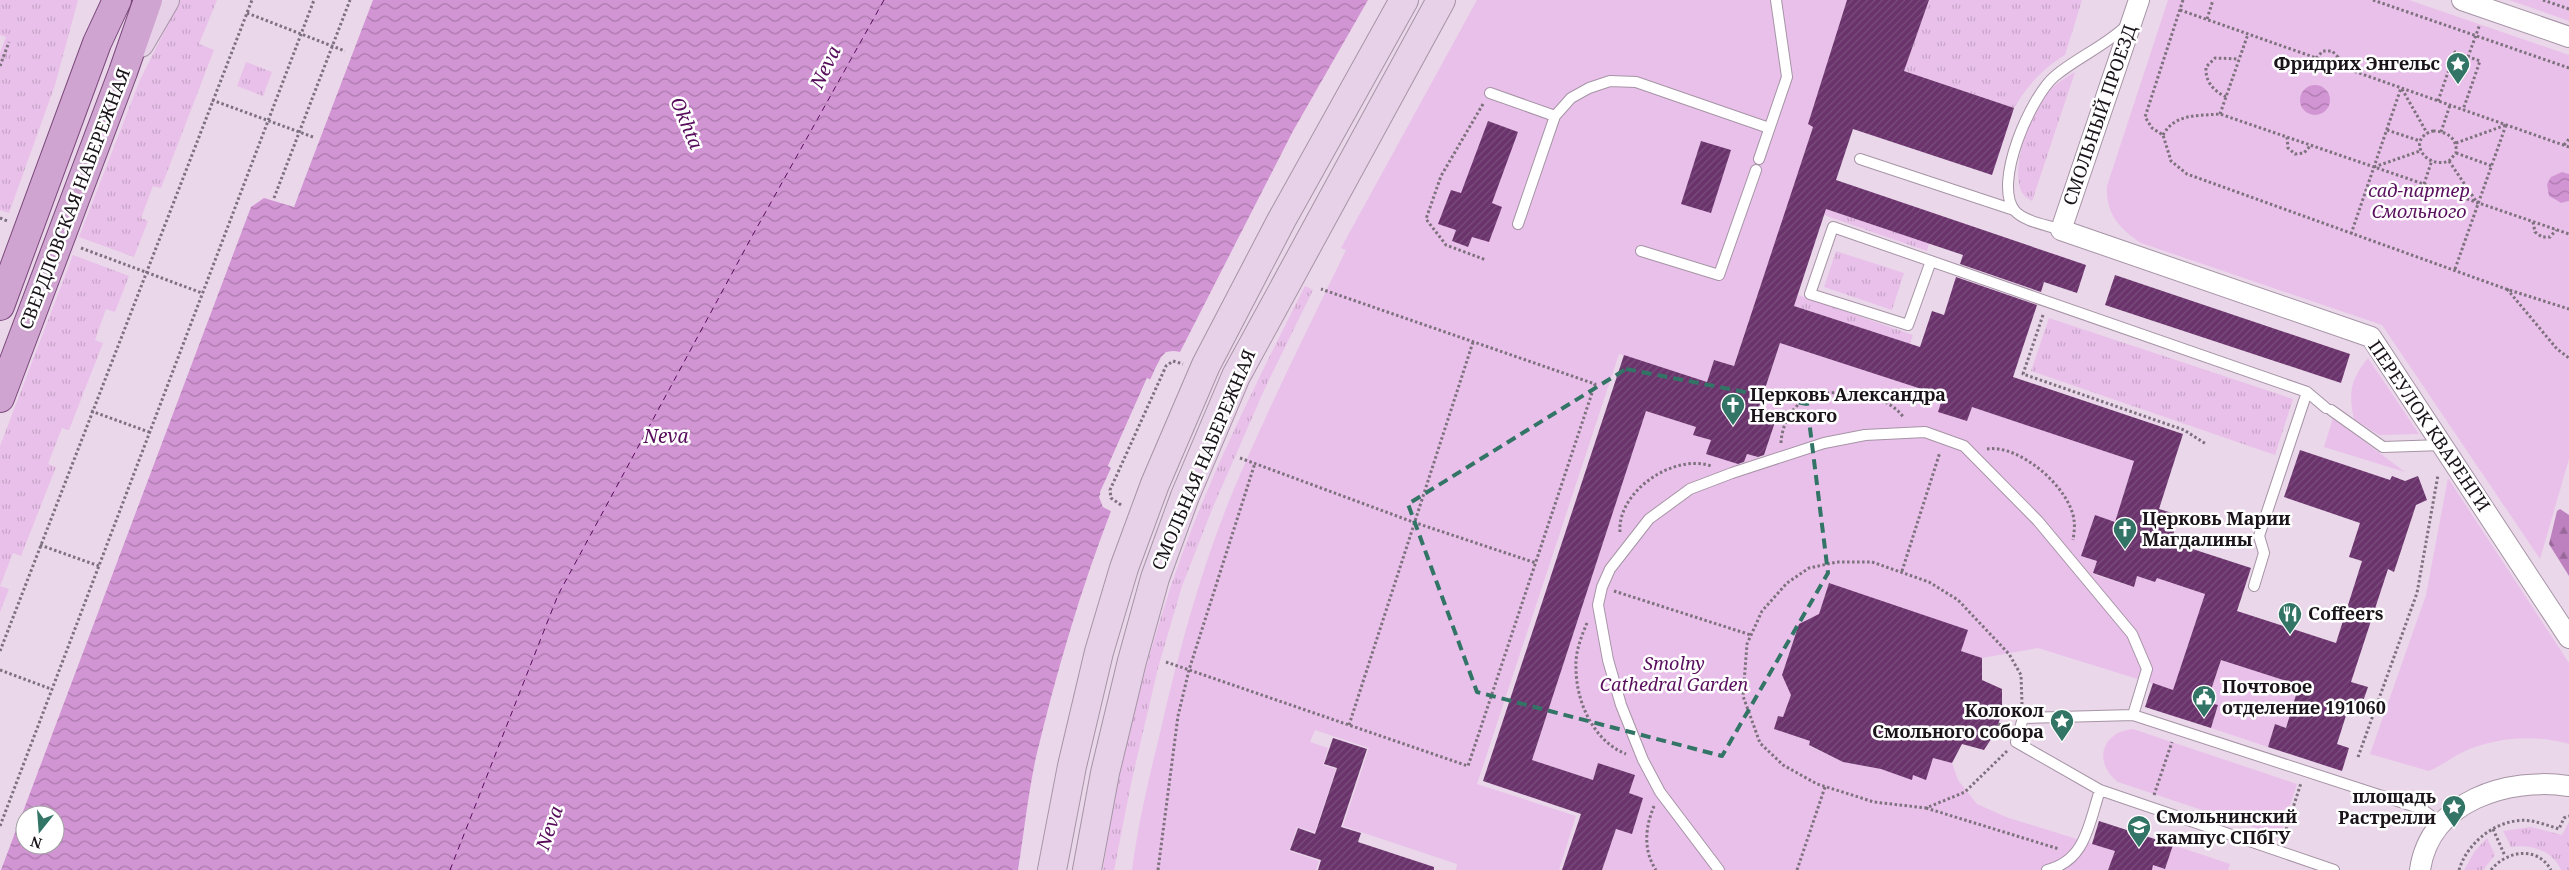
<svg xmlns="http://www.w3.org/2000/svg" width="2569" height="870" font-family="'Noto Serif',serif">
<defs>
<pattern id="grass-tufts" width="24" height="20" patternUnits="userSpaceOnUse" patternTransform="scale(1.25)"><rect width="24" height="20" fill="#e9c0ea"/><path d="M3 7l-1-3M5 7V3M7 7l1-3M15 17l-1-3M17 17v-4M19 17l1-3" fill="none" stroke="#c7a4c8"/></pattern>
<pattern id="forest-firs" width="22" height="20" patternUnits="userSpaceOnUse" patternTransform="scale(1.25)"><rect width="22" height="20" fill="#bd81bf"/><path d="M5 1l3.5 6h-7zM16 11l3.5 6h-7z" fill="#99689a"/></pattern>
<pattern id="water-waves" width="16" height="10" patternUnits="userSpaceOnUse" patternTransform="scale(1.25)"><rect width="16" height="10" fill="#d295d4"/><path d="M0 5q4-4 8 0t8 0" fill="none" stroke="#aa78ab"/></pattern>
<pattern id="building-hatch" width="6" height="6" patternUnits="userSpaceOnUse" patternTransform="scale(1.25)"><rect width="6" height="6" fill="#6a336c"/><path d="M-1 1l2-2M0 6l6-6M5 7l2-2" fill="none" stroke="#7a4e7c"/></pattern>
</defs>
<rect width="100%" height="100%" fill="#ead7ea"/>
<path fill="url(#grass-tufts)" d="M0,0H78L55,85L9,213L0,210V53L6,37L0,35Z
M180,0H217L199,44L214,50L161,188L153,186L141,218L148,221L134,257L79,237L140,80Z
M1929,0H2082L2065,55C2042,69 2028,85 2014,108L1904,71Z
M246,62L272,72L263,96L237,86Z
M2075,72L2032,201C2029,199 2025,197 2023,194C2008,171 2031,112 2047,93C2055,84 2065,78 2075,72Z
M1826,209L1929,243L1927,251L1824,215Z
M1836,251L1904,273L1892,310L1824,287Z
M73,255L129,276L115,312L106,309L95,340L103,343L69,430L62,428L48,464L56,467L21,556L13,553L0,586L9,589L0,612V446Z
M1305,286L1313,290L1265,388L1213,507L1182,586L1158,668L1132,779L1114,870H1103C1117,773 1141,676 1172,583C1207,480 1256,383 1305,286Z
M1798,295L1913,335L1910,344L1794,306Z
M2049,318L2293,399L2275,455L2031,371Z
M2569,822V870H2561C2552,850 2531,844 2511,847L2503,831L2531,827L2562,835Z
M2487,838L2495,855L2483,870H2464L2475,851Z"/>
<path fill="url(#forest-firs)" d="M2560,509L2569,515V576L2549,544L2557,511Z"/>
<path fill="#e9c0ea" d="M1477,0H1847L1808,124L1813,127L1734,366L1714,360L1707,382L1619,354L1477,784L1576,816L1559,870H1456L1457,864L1343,826L1369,748L1315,730L1310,742L1328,748L1323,765L1336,769L1315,832L1297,827L1289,851L1319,861L1316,870H1132C1138,824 1149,778 1160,733C1178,654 1199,576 1229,501C1264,416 1306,333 1346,250L1341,248Z
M2168,0H2409L2569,55V174L2566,173L2553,199L2561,203L2569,201V459L2540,559L2382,325L2141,243C2119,229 2105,212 2107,186Z
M2509,0H2569V21Z
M1780,343L1943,396L1939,412L1967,421L1972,407L2134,461L2115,522L2095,516L2081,556L2097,561L2093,574L2133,587L2137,576L2155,582L2157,578L2205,594L2173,690L2038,648L1982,658L1961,651L1829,584L1817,619L1812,617L1799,624L1793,690L1783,717L1778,716L1774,729L1810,741L1809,746L1843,762L1881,769L1912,779L1913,775L1926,779L1933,758L1952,763L1958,780L1977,804L2006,817L2115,851L2108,870H1602L1616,829L1632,833L1643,798L1629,793L1634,775L1598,763L1593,780L1532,760L1646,411L1696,427L1694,435L1711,440L1707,454L1743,465L1747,454L1763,459L1777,416L1758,410Z
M2368,358L2419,434L2379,435L2354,419C2348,392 2351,379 2368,358Z
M2333,418L2405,472L2324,447Z
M2448,478L2569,663V744C2535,734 2495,737 2463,752C2451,758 2441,766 2429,771L2370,754L2426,595Z
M2221,660L2299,685L2286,728L2275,724L2268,747L2211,728L2218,706L2207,702Z
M2133,729L2297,784L2280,836L2118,782C2093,763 2101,732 2133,729Z
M2173,845L2230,864L2228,870H2152L2153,865L2165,868Z"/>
<path fill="url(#water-waves)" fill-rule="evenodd" d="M373,0H1368L1293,131L1180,352C1161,348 1157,366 1150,380L1147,378L1108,466L1111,468L1100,492L1103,507L1111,511C1080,591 1056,674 1036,757C1028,794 1024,833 1018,870H1L251,207L264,198L294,207ZM25,815H55V845H25Z
M2300 100a15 15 0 1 1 30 0a15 15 0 1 1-30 0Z
M2562,172L2569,174V201L2561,203L2549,196L2547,184L2551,177Z"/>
<path fill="#ead7ea" d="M1173,351L1180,352L1179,354H1168L1163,358L1153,382H1148L1111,465L1113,468L1102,497L1105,505L1112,508L1111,511L1103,507L1099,497L1111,468L1108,466L1147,378L1151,380L1161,357L1166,352Z"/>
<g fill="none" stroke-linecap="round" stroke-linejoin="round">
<path stroke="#570b5b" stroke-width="1" stroke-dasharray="6 5" stroke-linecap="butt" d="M450,870L558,595L750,240L884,0"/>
</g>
<path fill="url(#building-hatch)" d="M1847,0H1929L1904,71L2014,108L1992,175L1853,129L1836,180L2086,265L2077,293L2044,282L2041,292L1960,264L1963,255L1826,209L1794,306L1920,347L1932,311L1944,315L1956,277L2037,305L2013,377L2183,434L2159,509L2179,515L2171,542L2251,568L2237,611L2336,643L2362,561L2349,557L2360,523L2284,497L2300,450L2390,480L2392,476L2405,481L2418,476L2427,500L2416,505L2394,572L2388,569L2351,682L2368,687L2360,710L2349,706L2337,744L2349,748L2342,771L2268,747L2275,724L2286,728L2299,685L2221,660L2207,702L2218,705L2211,728L2145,707L2153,683L2173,690L2205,594L2157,578L2155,582L2137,576L2134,587L2093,573L2097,561L2081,556L2095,515L2115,522L2134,461L1972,407L1967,421L1938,412L1943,396L1780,343L1758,410L1777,416L1764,455L1758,457L1747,454L1744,462L1738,464L1706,454L1711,440L1693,435L1696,427L1646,411L1532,760L1593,780L1598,763L1635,775L1629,793L1643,798L1632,834L1616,829L1602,870H1562L1581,814L1483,781L1624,355L1707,382L1714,360L1734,366L1813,127L1808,124Z
M1488,121L1518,132L1492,203L1502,207L1489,242L1472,237L1468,247L1452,241L1456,230L1438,224L1451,190L1461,193Z
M1701,141L1731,150L1711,213L1681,204Z
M2115,275L2350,354L2341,383L2105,305Z
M1829,583L1968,630L1961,651L1982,658V680L2002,689V713L1995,733L1984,750L1962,744L1952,763L1933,758L1926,780L1913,775L1912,780L1881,769L1843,762L1809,745L1810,741L1774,729L1778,716L1783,717L1791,695L1782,675L1799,624L1819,614Z
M1333,738L1367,749L1341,827L1361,833L1358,842L1434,867V870H1318L1321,860L1290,850L1298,828L1315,834L1337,768L1324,764Z
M2099,821L2173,845L2165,869L2153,865L2152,870H2108L2115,851L2092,844Z"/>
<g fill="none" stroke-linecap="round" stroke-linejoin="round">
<g stroke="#a694a6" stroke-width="12">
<path id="service" d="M1490,93L1555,116
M1759,159L1787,77L1776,0
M1860,159L2014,210
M1518,224L1555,116L1571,98L1589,88L1610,81L1636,82L1769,128
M2061,230C2048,225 2025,222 2015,211C1992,184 2031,96 2055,76C2078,57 2105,46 2126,26
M1641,251L1719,275L1756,170
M1931,261L1908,325L1810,294L1833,227L2307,392L2326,408
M2331,410L2383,447L2443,445
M2254,586L2264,553L2259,536L2307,392
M1719,870L1660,792L1643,760L1621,705L1608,660L1598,605L1602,587L1610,569L1649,519L1690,489L1732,473L1824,443L1865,435L1925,432L1964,446L2038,521L2132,634L2147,669L2133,715
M2047,870C2086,861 2089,823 2100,790
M2334,870L2100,790L2016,742L2023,718L2133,715L2422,809L2442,824"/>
</g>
<g stroke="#a694a6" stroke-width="22">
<path id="minor" d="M2139,0L2061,230L2371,337L2569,638
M2462,0L2569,37
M2420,870C2430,800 2509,777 2569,786"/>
</g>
<g stroke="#a694a6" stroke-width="30">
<path id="secondary" d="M140,43L165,0
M1052,870L1072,766L1099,652L1124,568L1155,484L1206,365L1281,221L1404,0
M1087,870L1105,773L1132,661L1155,578L1185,496L1236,376L1441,0"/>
</g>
<g stroke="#7b4a7c" stroke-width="30">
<path id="primary" d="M0,306L97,43L117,0
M0,398L123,72L148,0"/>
</g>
<path stroke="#7d717d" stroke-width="3" stroke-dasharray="2.5 2.5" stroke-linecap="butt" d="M2183,0L2145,117L2152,128L2163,135L2171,161L2187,174L2506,289L2569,309
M2373,0L2569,68
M2543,0L2569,9
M2180,10L2569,147
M247,13L345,51
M2207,19L2213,0
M2468,57L2480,24
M2316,58L2323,51H2332L2338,57L2339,66
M0,66L9,42
M2402,89L2427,133
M2226,97C2214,91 2205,82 2206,67L2215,58L2239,59
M212,100L313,137
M2438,101L2455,52L2480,61L2463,110
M1483,104L1441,176L1426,219L1446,245L1486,260
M2220,114L2248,34
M2387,130L2420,141
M2433,131C2446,131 2458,138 2456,153L2449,161C2426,170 2405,139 2433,131Z
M2441,132L2450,105
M2163,135C2175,113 2198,116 2220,114L2569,234
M2287,137L2288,148L2295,154L2304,153L2311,145
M2456,143L2506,125
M2564,145L2569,139
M2456,153L2492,166
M2449,161L2478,204
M2374,167L2420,151
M2424,184L2432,160
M274,198L350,0
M0,218L7,221
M2533,222L2535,232L2542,237H2550L2556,230
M2351,234L2401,88
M81,248L202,293
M2455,269L2506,125
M2507,289L2557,349L2569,358
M2043,315L2023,374L2184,430L2206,444
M91,411L149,432
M1781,443C1782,423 1792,407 1809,396C1814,393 1822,394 1828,393C1853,391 1888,395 1904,418
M1987,449C2020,444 2070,488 2074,520C2075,526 2074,534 2073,540
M1240,458L1413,522L1536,563
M1121,505L1111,498L1110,490L1166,366L1173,361L1183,364
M1620,532C1617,492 1673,453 1711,466
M40,545L99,566
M1902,571L1940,452
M1614,591L1751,635
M1587,623C1581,637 1575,653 1576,668C1576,701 1593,741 1626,754
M0,651L252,0
M1166,662L1468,766L1595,384L1321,289
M0,670L51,689
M1998,724L2007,727
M1349,725L1473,342
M2007,751L1965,792L1926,808L1874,802L1817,784L1783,765L1760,743L1743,696L1747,644L1762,611L1787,583L1809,568L1837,562H1872L1929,582L1958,600L2009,654L2021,675L2022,704
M2358,757L2417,593L2438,475
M2154,795L2172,742
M1654,806C1645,828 1643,850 1656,870
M1926,808L2059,849
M0,826L314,0
M2493,829L2505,856
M2283,839L2301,783
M1158,870L1178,716L1189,670L1255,463
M1797,870L1825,787
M2459,870C2468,840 2501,816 2532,821C2541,823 2550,826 2559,829L2564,818L2569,816
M2491,870C2506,851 2537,845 2551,870"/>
<use href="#service" stroke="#fff" stroke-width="10"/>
<use href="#minor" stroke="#fff" stroke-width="20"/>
<use href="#secondary" stroke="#e7d1e8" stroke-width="28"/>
<use href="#primary" stroke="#cfa4d0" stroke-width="28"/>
</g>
<path fill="none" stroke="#327465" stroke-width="4" stroke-dasharray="10 6" stroke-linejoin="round" d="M1626,369L1807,404L1828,573L1722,756L1477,692L1408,504Z"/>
<defs>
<g id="sight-pin" transform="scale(1.25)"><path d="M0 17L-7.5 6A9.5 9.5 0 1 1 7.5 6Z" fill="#327465" stroke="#fff"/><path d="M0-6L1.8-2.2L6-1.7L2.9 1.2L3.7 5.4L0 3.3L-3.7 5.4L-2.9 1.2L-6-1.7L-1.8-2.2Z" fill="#fff"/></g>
<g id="church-pin" transform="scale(1.25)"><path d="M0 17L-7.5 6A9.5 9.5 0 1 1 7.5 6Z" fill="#327465" stroke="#fff"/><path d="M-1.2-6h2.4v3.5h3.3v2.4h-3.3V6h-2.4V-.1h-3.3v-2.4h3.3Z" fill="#fff"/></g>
<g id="restaurant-pin" transform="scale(1.25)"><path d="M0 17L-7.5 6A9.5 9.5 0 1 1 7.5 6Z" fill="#327465" stroke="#fff"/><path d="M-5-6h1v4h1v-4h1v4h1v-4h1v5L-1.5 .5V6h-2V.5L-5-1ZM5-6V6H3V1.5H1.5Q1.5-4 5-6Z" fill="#fff"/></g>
<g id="civic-pin" transform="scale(1.25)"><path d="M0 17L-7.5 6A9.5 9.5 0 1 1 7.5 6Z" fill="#327465" stroke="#fff"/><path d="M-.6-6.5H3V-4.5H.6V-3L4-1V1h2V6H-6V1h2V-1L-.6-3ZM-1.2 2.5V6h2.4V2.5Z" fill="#fff"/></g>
<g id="school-pin" transform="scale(1.25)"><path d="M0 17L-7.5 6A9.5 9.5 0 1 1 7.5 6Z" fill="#327465" stroke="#fff"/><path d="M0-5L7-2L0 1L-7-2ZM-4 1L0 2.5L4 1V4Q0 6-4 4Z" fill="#fff"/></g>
</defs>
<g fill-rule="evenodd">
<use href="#sight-pin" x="2458" y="64"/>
<use href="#church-pin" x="1733" y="405"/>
<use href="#church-pin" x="2125" y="529"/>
<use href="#restaurant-pin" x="2290" y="614"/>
<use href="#civic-pin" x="2204" y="697"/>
<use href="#sight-pin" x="2062" y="721"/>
<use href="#sight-pin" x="2454" y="807"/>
<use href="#school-pin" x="2139" y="827"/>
</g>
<g text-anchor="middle" stroke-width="5" stroke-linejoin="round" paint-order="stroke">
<g font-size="18" font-weight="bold" fill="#1a141a" stroke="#fff" text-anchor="start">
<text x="2440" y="70" text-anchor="end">Фридрих Энгельс</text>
<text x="1750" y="401">Церковь Александра<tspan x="1750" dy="21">Невского</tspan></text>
<text x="2142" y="525">Церковь Марии<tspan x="2142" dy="21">Магдалины</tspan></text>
<text x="2308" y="620">Coffeers</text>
<text x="2222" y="693">Почтовое<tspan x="2222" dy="21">отделение 191060</tspan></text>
<text x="2044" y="717" text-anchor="end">Колокол<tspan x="2044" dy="21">Смольного собора</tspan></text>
<text x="2436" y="803" text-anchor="end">площадь<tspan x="2436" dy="21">Растрелли</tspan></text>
<text x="2156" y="823">Смольнинский<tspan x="2156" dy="21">кампус СПбГУ</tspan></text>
</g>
<g font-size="18" fill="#1a141a" stroke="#fff">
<text transform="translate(2100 115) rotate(-71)" y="6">СМОЛЬНЫЙ ПРОЕЗД</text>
<text transform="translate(75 199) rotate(-69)" y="6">СВЕРДЛОВСКАЯ НАБЕРЕЖНАЯ</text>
<text transform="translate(2429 426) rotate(56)" y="6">ПЕРЕУЛОК КВАРЕНГИ</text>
<text transform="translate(1204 460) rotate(-67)" y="6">СМОЛЬНАЯ НАБЕРЕЖНАЯ</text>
</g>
<g font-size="18" font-style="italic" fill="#5a0f5e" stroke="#fff">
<text x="2419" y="197">сад-партер<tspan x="2419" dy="21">Смольного</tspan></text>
<text x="1674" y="670">Smolny<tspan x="1674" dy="21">Cathedral Garden</tspan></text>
</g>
<g font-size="19" font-style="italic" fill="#570b5b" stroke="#fff">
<text transform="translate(825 67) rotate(-64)" y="7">Neva</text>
<text transform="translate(687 123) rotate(67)" y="7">Okhta</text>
<text x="666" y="443">Neva</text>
<text transform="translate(549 828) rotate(-71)" y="7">Neva</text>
</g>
</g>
<g transform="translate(40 830) rotate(197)"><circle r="24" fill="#ffffff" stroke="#a3a1a3"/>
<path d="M0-4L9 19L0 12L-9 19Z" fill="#327465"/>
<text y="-8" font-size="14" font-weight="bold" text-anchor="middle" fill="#1a141a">N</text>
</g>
</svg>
